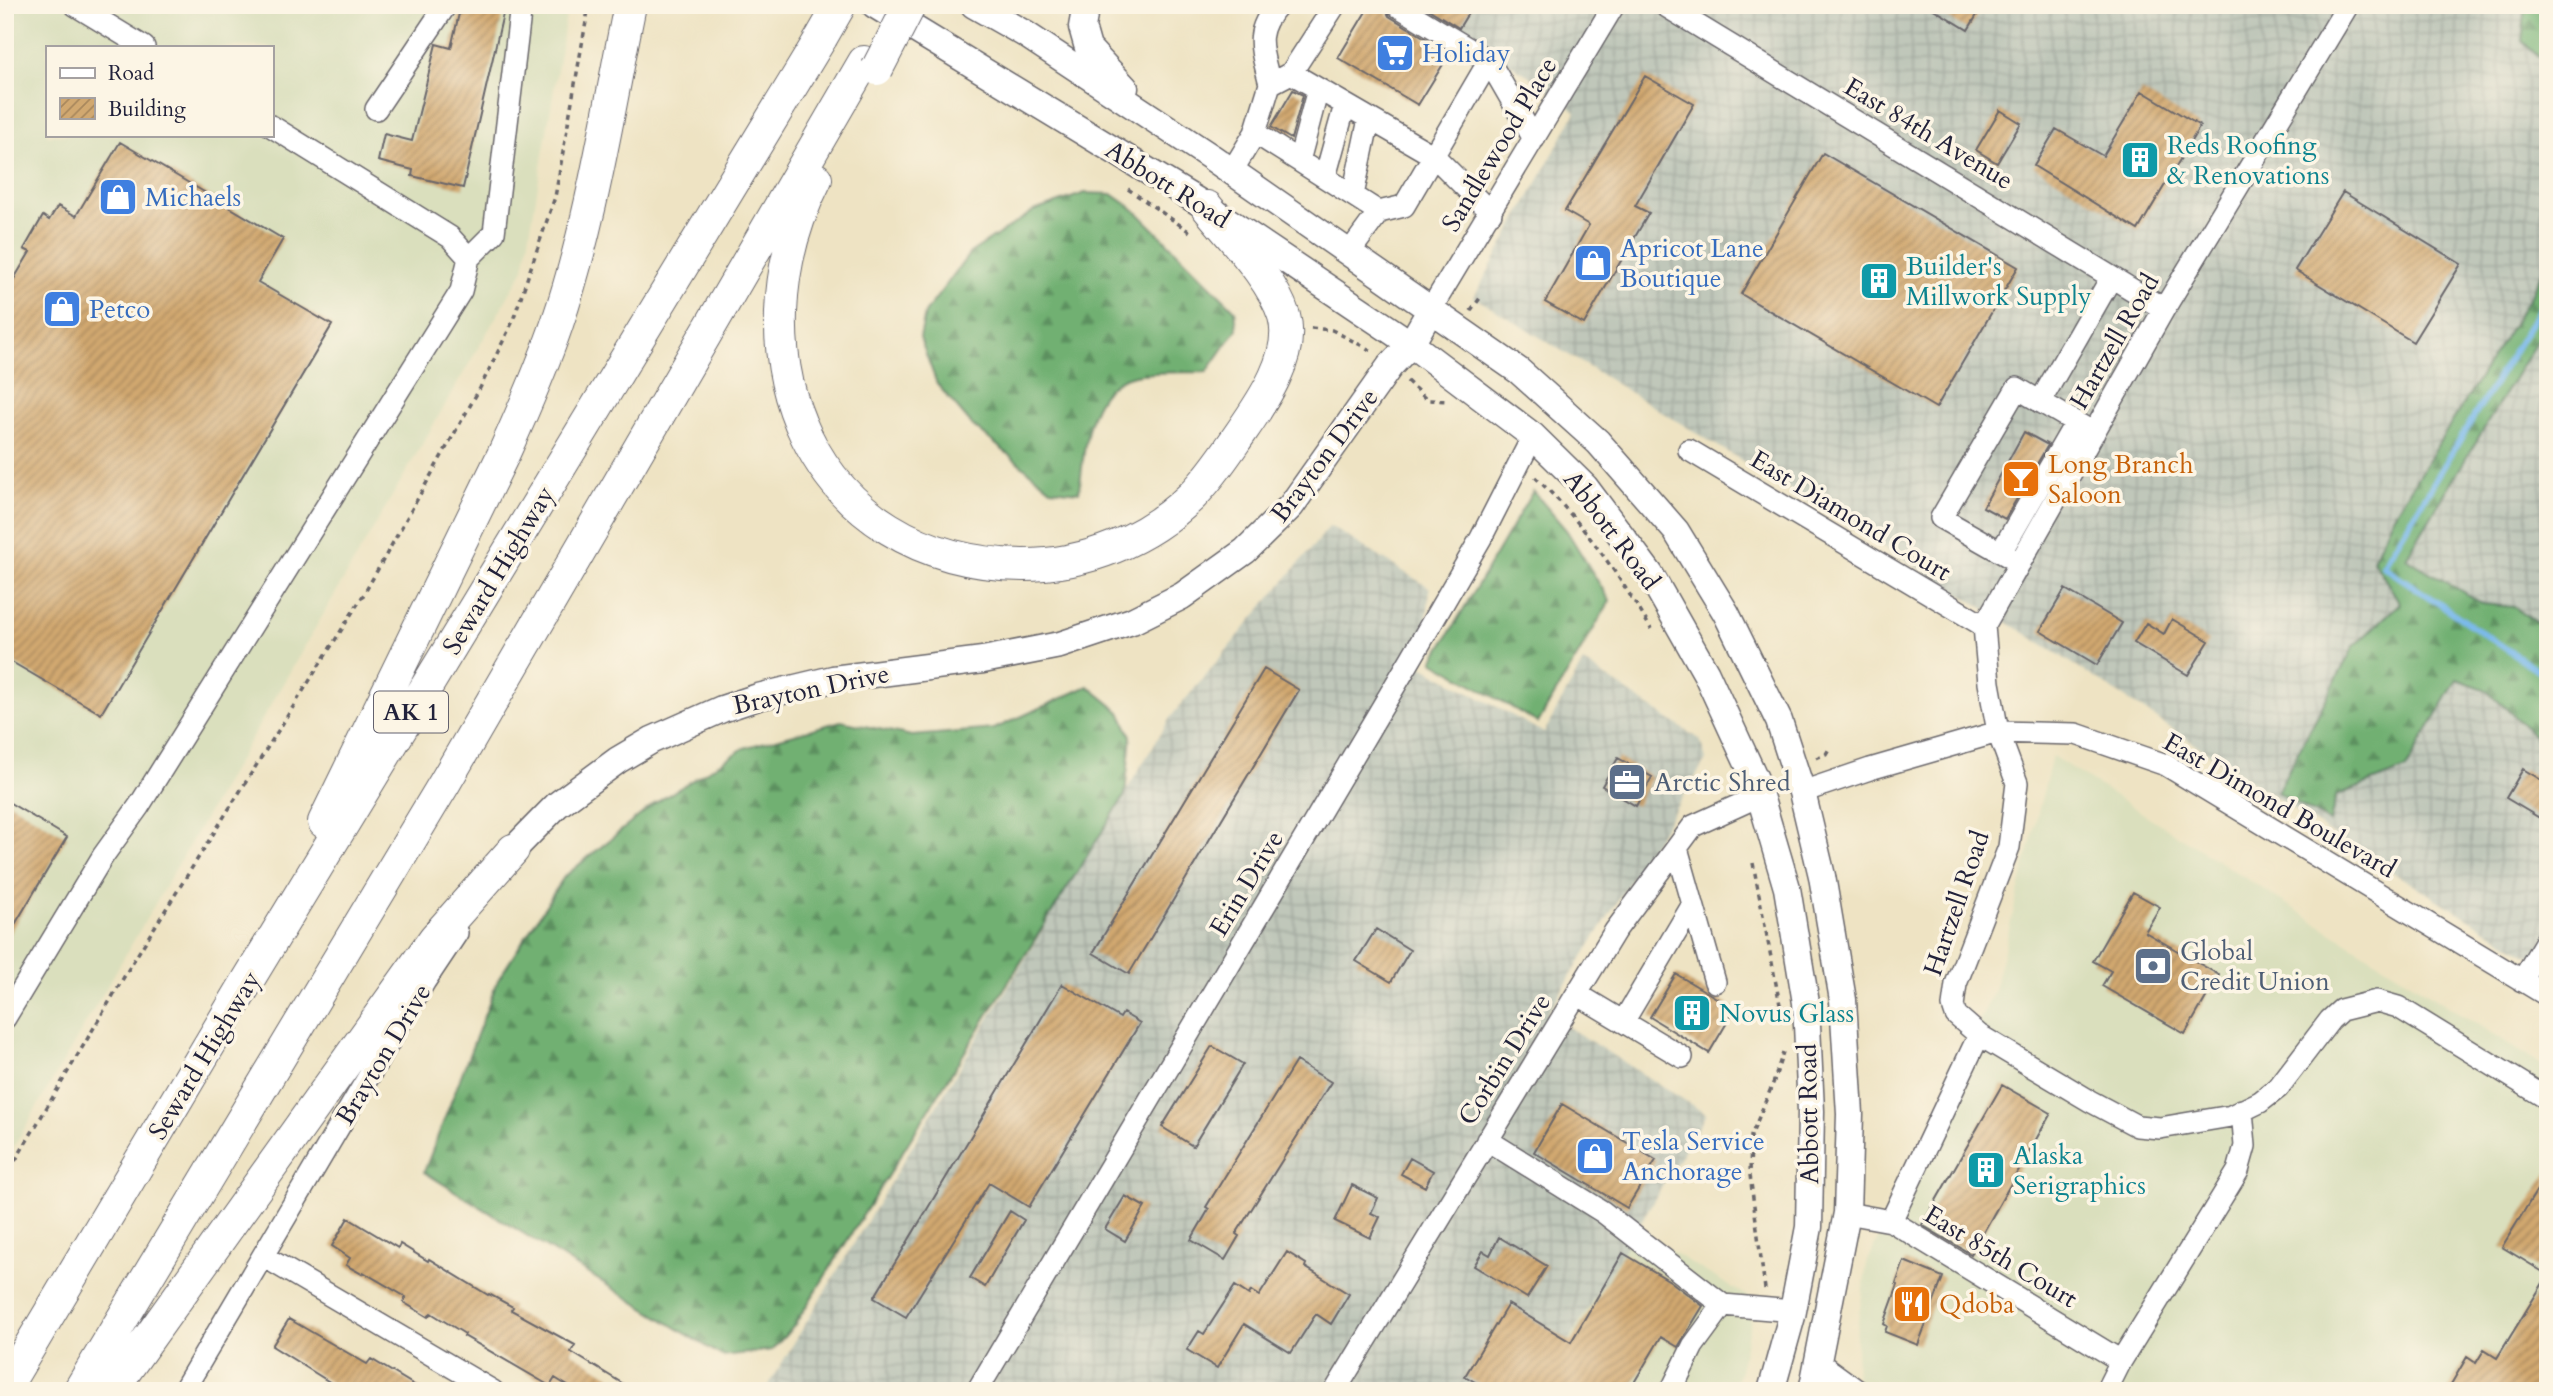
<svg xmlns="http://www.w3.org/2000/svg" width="2553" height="1396" font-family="Cardo,serif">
<defs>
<pattern id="industrial-grid" width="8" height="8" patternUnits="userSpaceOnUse" patternTransform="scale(1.75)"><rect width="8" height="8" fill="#c0c7ba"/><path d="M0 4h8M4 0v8" fill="none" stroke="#a5aba1"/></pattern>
<pattern id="forest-firs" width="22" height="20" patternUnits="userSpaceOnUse" patternTransform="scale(1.75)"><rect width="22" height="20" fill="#71b072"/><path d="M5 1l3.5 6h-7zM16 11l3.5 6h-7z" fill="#5c8f5f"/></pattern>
<pattern id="building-hatch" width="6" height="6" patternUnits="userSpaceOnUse" patternTransform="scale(1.75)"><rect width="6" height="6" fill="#d1a870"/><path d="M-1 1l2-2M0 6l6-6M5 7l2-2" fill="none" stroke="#a9885d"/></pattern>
</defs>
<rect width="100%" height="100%" fill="#fcf5e5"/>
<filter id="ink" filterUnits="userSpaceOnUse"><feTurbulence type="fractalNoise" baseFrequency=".0143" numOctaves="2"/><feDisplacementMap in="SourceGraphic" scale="14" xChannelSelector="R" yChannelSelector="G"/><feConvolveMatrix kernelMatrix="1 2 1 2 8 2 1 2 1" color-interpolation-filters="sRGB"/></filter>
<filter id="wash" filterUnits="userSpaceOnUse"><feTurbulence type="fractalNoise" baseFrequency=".00686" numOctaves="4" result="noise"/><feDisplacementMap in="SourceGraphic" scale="28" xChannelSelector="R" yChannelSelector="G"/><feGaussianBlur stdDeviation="1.57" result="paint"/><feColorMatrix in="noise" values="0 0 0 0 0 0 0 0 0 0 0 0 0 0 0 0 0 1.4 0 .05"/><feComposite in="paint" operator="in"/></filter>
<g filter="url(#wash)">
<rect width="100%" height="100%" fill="#eee3c3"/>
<path fill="#dadfbd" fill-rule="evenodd" d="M5,5H568L524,269L5,1162ZM47,47H271V135H47Z
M2052,756L2548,1069V1391H1857L1856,1335L1867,1263L1994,990Z
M1635,1230L1755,1301L1739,1374L1732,1391H1538Z"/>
<path fill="url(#industrial-grid)" d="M1411,5H2548V967L2348,845L2049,648L1474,297L1576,112L1528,75Z
M1330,526L1430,588L1422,666L1544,733L1583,662L1700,740L1706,760L1547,1014L1706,1114L1538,1391H765L1170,718Z"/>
<path fill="url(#forest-firs)" stroke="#4a6956" stroke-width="2" d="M2526,5H2548V66L2522,41Z
M1085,193L1112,194L1135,210L1235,310L1237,329L1207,372C1187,373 1149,371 1131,376C1084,388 1085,453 1079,492L1051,489L972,425L937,384L920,338L925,313L970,253L1034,211Z
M2548,262V322L2406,558L2483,604L2514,607L2548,631V744L2545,746L2487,690L2457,679L2406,769L2336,796L2330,822L2277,792L2354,646L2400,603L2373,560L2391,520L2529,298Z
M1533,491L1567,531L1610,601L1538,723L1433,661Z
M1088,686L1120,712L1131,736L1125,795L794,1326L772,1350L722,1356L424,1172L498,980L564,877L654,804L744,748L841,721L912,736L994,729Z"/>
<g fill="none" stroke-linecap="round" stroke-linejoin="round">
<path stroke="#77b8ec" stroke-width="6" d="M2543,5L2548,13
M2548,295L2383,566L2548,677"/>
</g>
<g id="blocks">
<path fill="url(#building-hatch)" d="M461,5H505L463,188L412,176L413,170L378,161L384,134L412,141L436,44L451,48Z
M1370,5H1383L1389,16L1450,53L1418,105L1338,58Z
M1422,5H1473L1459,28Z
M1927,5H1983L1968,30Z
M1645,76L1694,104L1635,206L1649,213L1584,324L1545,302L1589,225L1565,211Z
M1293,90L1303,95L1291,139L1271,127Z
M2142,91L2200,126L2138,230L2034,166L2056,129L2103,156Z
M2000,110L2021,123L1997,163L1976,150Z
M120,142L283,239L258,282L332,325L101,714L5,658V294L30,252L24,249L43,216L49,220L58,206L76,216Z
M1823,153L2018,267L1936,408L1741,294Z
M2343,192L2461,264L2413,342L2295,270Z
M2024,432L2048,445L2005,519L1983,507Z
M2065,589L2122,623L2097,665L2040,631Z
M2172,619L2209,641L2188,675L2134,643L2146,623L2164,634Z
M1264,669L1299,690L1129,974L1093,953Z
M1618,758L1652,777L1636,806L1602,786Z
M2523,769L2548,784V823L2506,798Z
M5,800L67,837L5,941Z
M2133,892L2160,907L2145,932L2219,975L2185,1034L2102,986L2111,971L2093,961Z
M1376,929L1410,950L1391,982L1356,961Z
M1676,974L1735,1009L1709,1053L1650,1017Z
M1062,984L1120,1018L1123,1013L1140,1023L1029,1207L989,1183L906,1317L874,1298Z
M1212,1046L1243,1064L1193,1146L1162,1127Z
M1296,1061L1331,1082L1236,1234L1239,1236L1225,1260L1191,1240L1209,1209L1206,1207Z
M2002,1085L2051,1113L1971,1254L1922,1225Z
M1562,1104L1656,1160L1627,1208L1534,1152Z
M1410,1158L1433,1171L1425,1187L1401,1174Z
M2548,1172V1391H2447L2467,1357L2476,1363L2484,1350L2497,1358L2548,1275L2502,1247Z
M1352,1185L1378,1198L1371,1213L1380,1217L1370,1238L1335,1221Z
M1125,1196L1145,1207L1125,1241L1105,1229Z
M1010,1211L1024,1220L985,1287L970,1278Z
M348,1218L398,1248L400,1244L428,1261L429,1259L488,1295L489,1294L513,1307L511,1310L575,1345L571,1352L635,1391H576L555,1378L550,1386L464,1336L465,1334L431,1313L428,1317L403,1302L406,1297L363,1272L362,1274L346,1265L350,1258L332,1246Z
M1499,1237L1547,1266L1527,1298L1474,1266L1483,1251L1490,1255Z
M1287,1252L1306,1264L1305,1267L1349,1294L1331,1324L1316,1314L1291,1353L1244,1324L1217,1368L1187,1350L1199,1331L1204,1334L1235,1286L1249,1295L1251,1291L1259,1296Z
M1623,1253L1670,1281L1703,1306L1678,1347L1661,1337L1629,1391H1490L1465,1376L1508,1304L1571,1342Z
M1904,1261L1943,1277L1918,1345L1885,1332L1887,1326L1884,1324L1898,1285L1896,1284Z
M289,1319L367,1364L371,1359L424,1391H344L272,1346Z"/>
</g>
</g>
<g filter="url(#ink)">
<use href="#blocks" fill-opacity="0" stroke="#69666b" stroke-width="2"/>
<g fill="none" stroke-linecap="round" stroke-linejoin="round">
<g stroke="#69666b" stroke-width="24">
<path id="minor" d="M75,5L144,47
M1664,5L2164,309
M2348,5L2164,309L1984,626L1989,683L1998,732L2017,783L2009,847L1956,984L1953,1006L1956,1015L1979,1035L2090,1101L2137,1126L2160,1128L2231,1116L2260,1102L2278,1088L2330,1020L2341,1010L2377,1001L2398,1007L2548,1099
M1489,61L1534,139
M1291,73L1434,156L1491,213
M1270,84C1262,50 1252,33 1278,5
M376,109L446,5
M1255,133L1299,161L1318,89
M1299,161L1379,212
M1232,171L1255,133L1270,84L1291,73L1335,5
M1325,177L1345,105
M1353,195L1369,119
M1349,253L1379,212L1404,206L1489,61L1396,5
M469,258L494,233L521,5
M1431,309L1614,5
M2040,402L2111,278
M1689,450L1984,626
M2001,552L2076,422
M2020,563L1941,518L2017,388L2094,433
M1802,792L1870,769L1998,732L2076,734L2166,765L2548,996
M1677,848L1715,982
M2522,981L2548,937
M1577,994L1682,1057
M5,1018L103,856L139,806L461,291L469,258L450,237L271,126
M1623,1022L1693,904
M1487,1140L1603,1212L1723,1305
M1847,1213L1891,1221L2121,1361
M1891,1221L1979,1035
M263,1256L493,1391
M1818,1362L1858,1391
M183,1391L425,981L457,933
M977,1391L1412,657L1481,538L1533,436
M1335,1391L1615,931L1693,826L1759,796
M1671,1391L1693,1346L1723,1305L1793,1311
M2106,1391L2121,1361L2238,1171L2245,1146L2242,1110"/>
</g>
<g stroke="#69666b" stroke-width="29">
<path id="major" d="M875,5L1207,207L1411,344L1533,436L1585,487L1650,574L1706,673L1755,779L1787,888L1806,1003L1811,1111L1809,1227L1792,1316L1771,1391
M974,5L1025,34L1211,157L1519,371L1598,442L1676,531L1726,613L1779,721L1802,792L1822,876L1843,1000L1850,1114L1847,1213L1812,1391
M1086,5L1082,27L1088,48L1125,88
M513,850L557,805L618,760L652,740L722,709L758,697L833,679L983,660L1060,645L1132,621L1182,596L1245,551L1291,506L1390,366L1411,344L1431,309"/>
</g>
<g stroke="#69666b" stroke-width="34">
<path id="highway" d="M816,179C727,354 811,563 1023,565C1086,565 1147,540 1192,496C1208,480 1222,460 1235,441C1257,409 1296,358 1284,316C1272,278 1232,238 1207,207
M324,822L504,453C523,411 542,368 557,324C592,221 608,112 630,5
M5,1388L242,990L821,38
M79,1391L444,784L864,62
M111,1391L435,938L513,850"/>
</g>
<path stroke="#69666b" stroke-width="3.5" stroke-dasharray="5 5" stroke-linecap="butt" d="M1128,189L1193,234
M1471,311L1480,298
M1311,328L1332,330L1372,351
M1407,381L1427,400L1448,401
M1535,477C1581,520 1619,575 1651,629
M1816,758L1826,754L1830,747
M1753,863L1781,1010
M5,1178L134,960L364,594L480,388L512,323L555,197L589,5
M1765,1289L1750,1175L1751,1136L1774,1081L1783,1052"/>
<use href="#minor" stroke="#fff" stroke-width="21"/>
<use href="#major" stroke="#fff" stroke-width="26"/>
<use href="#highway" stroke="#fff" stroke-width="32"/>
<g stroke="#69666b" stroke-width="34" stroke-linecap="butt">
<path id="highway-bridge" d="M821,38L840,5
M877,69L910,5"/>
</g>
<use href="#highway-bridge" stroke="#fff" stroke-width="32"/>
</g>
</g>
<defs>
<g id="supermarket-square" transform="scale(2.0125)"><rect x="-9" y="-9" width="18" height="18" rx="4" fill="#3f7fe0" stroke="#fcf5e5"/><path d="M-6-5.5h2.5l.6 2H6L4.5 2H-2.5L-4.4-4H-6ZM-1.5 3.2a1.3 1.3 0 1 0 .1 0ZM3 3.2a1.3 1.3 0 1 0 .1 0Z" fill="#fff"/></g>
<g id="building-square" transform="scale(2.0125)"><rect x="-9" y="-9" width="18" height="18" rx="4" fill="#0f9aa8" stroke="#fcf5e5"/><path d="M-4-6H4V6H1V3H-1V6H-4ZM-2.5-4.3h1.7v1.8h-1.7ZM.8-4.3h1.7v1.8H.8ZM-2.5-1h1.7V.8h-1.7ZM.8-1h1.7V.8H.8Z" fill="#fff"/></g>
<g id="shop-square" transform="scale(2.0125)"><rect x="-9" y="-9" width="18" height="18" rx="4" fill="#3f7fe0" stroke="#fcf5e5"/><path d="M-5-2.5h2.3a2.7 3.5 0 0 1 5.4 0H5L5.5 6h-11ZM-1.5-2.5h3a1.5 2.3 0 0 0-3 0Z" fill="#fff"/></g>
<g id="bar-square" transform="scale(2.0125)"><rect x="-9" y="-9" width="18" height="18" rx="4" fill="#e8710a" stroke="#fcf5e5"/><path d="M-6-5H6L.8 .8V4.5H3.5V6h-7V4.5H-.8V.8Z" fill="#fff"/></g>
<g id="office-square" transform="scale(2.0125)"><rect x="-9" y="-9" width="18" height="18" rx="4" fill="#5c6f8a" stroke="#fcf5e5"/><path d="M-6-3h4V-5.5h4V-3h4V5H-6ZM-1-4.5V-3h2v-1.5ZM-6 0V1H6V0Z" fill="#fff"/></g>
<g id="bank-square" transform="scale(2.0125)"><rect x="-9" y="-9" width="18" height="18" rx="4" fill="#5c6f8a" stroke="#fcf5e5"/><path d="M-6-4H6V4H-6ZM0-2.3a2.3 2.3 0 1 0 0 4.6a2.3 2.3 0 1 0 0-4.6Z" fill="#fff"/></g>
<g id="restaurant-square" transform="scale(2.0125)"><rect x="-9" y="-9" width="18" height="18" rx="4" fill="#e8710a" stroke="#fcf5e5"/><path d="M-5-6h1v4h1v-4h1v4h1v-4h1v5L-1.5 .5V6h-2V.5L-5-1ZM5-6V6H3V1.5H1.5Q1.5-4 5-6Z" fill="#fff"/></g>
</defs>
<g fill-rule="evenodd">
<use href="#supermarket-square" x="1395" y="53"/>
<use href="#building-square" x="2140" y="160"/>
<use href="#shop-square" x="118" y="197"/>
<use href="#shop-square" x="1593" y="263"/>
<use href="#building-square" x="1879" y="281"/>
<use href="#shop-square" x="62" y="309"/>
<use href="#bar-square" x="2021" y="479"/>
<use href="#office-square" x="1627" y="782"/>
<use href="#bank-square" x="2153" y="966"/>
<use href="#building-square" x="1692" y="1013"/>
<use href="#shop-square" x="1595" y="1156"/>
<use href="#building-square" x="1986" y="1170"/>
<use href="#restaurant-square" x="1912" y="1304"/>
</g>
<g text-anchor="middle" stroke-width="7" stroke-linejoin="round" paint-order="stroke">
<rect fill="#fcf5e5" stroke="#63616e" stroke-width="2" x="374" y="691.5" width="74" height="41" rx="5"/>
<g font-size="24" font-weight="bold" fill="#22223b">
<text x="411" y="720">AK 1</text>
</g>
<g font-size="26" fill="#366cbe" stroke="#fcf5e5" text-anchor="start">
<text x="1422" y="62">Holiday</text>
<text x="145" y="206">Michaels</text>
<text x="1620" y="257">Apricot Lane<tspan x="1620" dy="30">Boutique</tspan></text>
<text x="89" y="318">Petco</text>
<text x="1622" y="1150">Tesla Service<tspan x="1622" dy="30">Anchorage</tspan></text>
</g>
<g font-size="26" fill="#22223b" stroke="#fcf5e5">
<text transform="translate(1929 133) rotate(31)" y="9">East 84th Avenue</text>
<text transform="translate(1499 144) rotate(-59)" y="9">Sandlewood Place</text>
<text transform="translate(1168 184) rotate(32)" y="9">Abbott Road</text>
<text transform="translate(2114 341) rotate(-60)" y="9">Hartzell Road</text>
<text transform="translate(1324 455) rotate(-53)" y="9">Brayton Drive</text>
<text transform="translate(1851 515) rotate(31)" y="9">East Diamond Court</text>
<text transform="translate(1612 530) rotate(53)" y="9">Abbott Road</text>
<text transform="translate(498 570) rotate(-59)" y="9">Seward Highway</text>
<text transform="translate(811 689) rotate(-12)" y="9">Brayton Drive</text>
<text transform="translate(2280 805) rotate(30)" y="9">East Dimond Boulevard</text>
<text transform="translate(1246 883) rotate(-59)" y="9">Erin Drive</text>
<text transform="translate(1956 903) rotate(-71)" y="9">Hartzell Road</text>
<text transform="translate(383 1054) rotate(-59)" y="9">Brayton Drive</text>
<text transform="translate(204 1055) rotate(-59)" y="9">Seward Highway</text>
<text transform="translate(1504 1059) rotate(-58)" y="9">Corbin Drive</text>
<text transform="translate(1808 1114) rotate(-91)" y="9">Abbott Road</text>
<text transform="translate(2001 1256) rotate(31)" y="9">East 85th Court</text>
</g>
<g font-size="26" fill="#0d838f" stroke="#fcf5e5" text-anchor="start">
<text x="2167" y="154">Reds Roofing<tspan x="2167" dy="30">&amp; Renovations</tspan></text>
<text x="1906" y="275">Builder's<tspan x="1906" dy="30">Millwork Supply</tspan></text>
<text x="1719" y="1022">Novus Glass</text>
<text x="2013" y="1164">Alaska<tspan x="2013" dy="30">Serigraphics</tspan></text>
</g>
<g font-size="26" fill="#c56008" stroke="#fcf5e5" text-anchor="start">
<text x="2048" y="473">Long Branch<tspan x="2048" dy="30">Saloon</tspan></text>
<text x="1939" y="1313">Qdoba</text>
</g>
<g font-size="26" fill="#4e5e75" stroke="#fcf5e5" text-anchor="start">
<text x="1654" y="791">Arctic Shred</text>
<text x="2180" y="960">Global<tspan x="2180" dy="30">Credit Union</tspan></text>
</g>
</g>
<rect width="2553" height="1396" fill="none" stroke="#fcf5e5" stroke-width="28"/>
<rect x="46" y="46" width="228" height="91" fill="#fcf5e5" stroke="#a5a1a1" stroke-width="2"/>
<rect x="60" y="68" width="35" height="10" fill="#ffffff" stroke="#a5a1a1" stroke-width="2"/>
<text x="108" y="80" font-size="21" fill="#22223b">Road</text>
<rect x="60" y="98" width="35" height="21" fill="url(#building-hatch)" stroke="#a5a1a1" stroke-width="2"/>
<text x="108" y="116" font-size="21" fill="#22223b">Building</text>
</svg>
